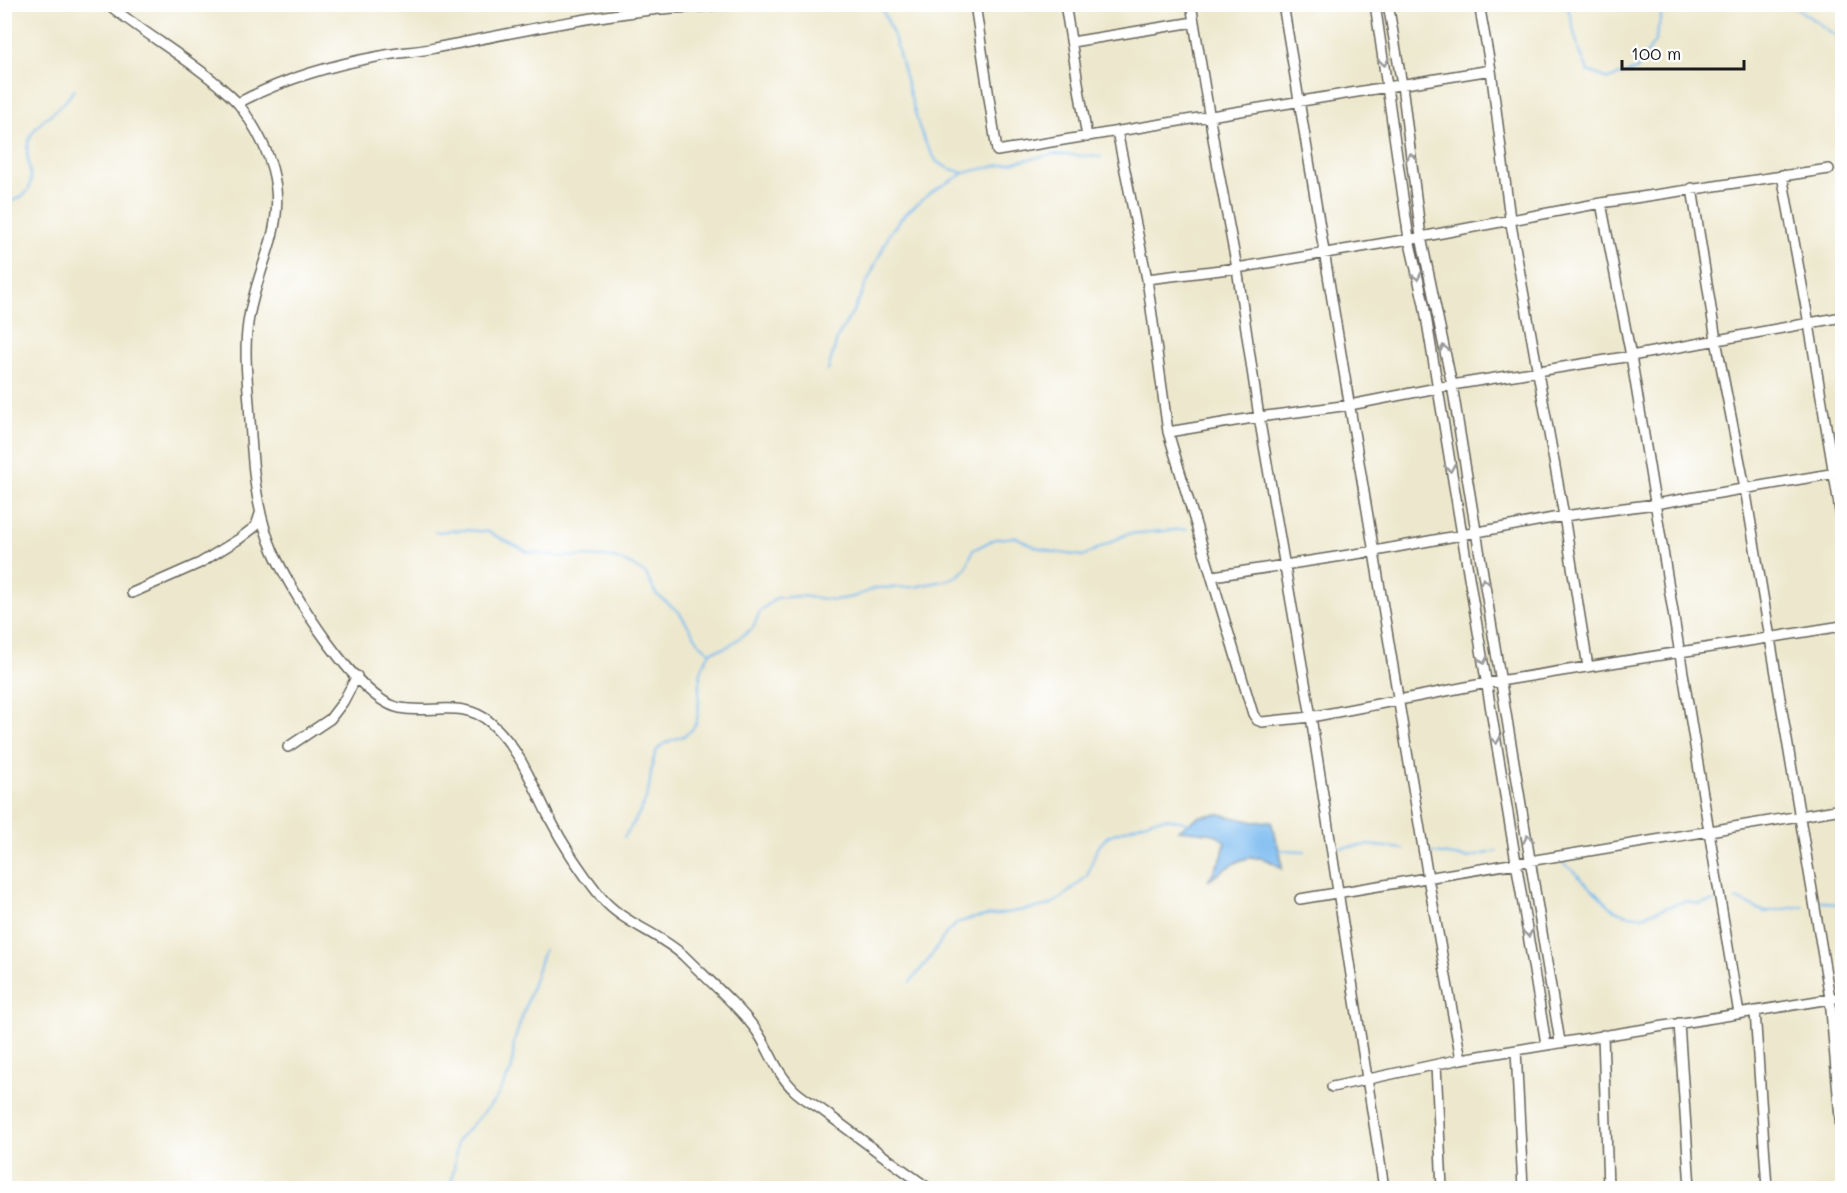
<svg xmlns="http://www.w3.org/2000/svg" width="1847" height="1193" font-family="Mali,sans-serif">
<rect width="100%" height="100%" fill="#fff"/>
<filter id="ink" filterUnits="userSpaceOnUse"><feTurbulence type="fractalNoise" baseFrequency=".0167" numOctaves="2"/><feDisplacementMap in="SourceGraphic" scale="12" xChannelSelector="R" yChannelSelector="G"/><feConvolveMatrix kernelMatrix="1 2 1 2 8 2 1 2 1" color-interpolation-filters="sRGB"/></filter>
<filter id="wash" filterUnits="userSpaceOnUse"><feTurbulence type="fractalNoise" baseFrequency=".008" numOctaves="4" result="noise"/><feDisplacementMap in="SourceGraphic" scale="24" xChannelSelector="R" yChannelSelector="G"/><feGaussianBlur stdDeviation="1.35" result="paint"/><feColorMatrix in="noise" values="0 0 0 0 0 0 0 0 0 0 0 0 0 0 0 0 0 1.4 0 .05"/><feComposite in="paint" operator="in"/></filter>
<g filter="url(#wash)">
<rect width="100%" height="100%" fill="#ede8cd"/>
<path fill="#7cbbf0" stroke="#4c6c86" stroke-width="1.5" d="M1219,814L1254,822L1271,821L1281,857L1282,869C1253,845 1234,863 1208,881L1222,857L1225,842L1215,834L1178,830L1200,816Z"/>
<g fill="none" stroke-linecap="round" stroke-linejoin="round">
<path stroke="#7cbbf0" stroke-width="2" d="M880,4L894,36L919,127L926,144L937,162L948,168L963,173L1053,154L1101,157
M1567,4L1578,47L1588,71L1608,79L1636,70L1655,41L1664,4
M1791,4L1842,40
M4,203C51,193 20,165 29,140C37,118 64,110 74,89
M828,370L838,336L854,310L891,231L904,215L931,192L963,174
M435,532L466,530L488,532L528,552L565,557L590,556L614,558L630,564L646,574L656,594L679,612L700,644L710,652L727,647L753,628L760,611L776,598L799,596L834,600L853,597L876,588L914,587L948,580L958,576L966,568L973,550L995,539L1016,537L1033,546L1053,552L1083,556L1127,534L1187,529
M624,837C634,823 643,809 648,793C651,780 650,765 656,752C664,737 685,741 693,728C706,709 690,680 710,653
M1340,848L1368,845L1404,849
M1279,850L1305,851
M1428,852L1468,858L1497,851
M1558,860L1570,868L1613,909L1627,915L1642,916L1685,901L1698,904L1716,901
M1736,899L1765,912L1803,906
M1821,901L1842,906
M910,982L930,958L947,932L959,922L974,918L1036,908L1050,905L1063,897L1087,876L1097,848L1108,836L1152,820L1167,818L1191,824
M450,1188L454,1169L457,1141L495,1100L512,1069L514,1042L544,950"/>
</g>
</g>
<g filter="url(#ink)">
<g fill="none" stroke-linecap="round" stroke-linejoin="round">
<g stroke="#65635a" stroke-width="12">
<path id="street" d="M108,4C143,33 183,55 217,84C225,91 234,98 240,106C270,147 286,189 271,240C263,268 252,294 248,323C244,349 247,377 249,403C252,452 253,505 273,551C290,590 357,700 400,708C432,714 464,699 491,723C520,749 532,784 549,817C563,845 581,872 601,897C622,923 658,932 684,956C708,980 736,1003 756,1030C770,1050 776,1073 794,1090C803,1099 816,1105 826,1113C860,1139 894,1164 928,1188
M975,4L997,151L1491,70
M1065,4L1087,137
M1191,4L1218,168L1237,268L1259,417L1311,717L1384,1188
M1283,4L1428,878L1461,1059
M1375,4L1409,239L1424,304L1546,1044
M1388,4L1402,85L1421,237L1452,385L1560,1042
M1479,4L1491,70L1510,219L1564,516L1588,667
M1072,42L1194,22
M238,103C283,79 331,65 381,56C399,52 417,52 435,48C507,34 579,18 651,10C676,7 700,8 724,4
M1117,131L1147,279L1168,432L1253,714L1257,720L1262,722L1311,717L1487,683L1842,626
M1782,175L1809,324L1842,523
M1692,188L1716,340L1745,488L1830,998L1842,1142
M1601,203L1631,356L1739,1014
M1147,279L1237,268L1421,237L1601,203L1829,169
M1168,432L1259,417L1350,405L1452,385L1631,356L1842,317
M1213,576L1375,551L1564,516L1655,504L1842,472
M132,593L200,563L239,539L256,526L260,514
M288,747L330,719L343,702L357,676
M1300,899L1842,809
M1755,1011L1767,1188
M1679,1023L1690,1188
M1603,1035L1608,1188
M1516,1050L1523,1188
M1436,1065L1442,1188
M1332,1087L1461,1059L1842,997"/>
</g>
<use href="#street" stroke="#fff" stroke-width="9"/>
</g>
<defs><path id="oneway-chevron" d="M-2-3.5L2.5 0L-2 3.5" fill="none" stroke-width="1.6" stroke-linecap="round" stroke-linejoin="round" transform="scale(1.5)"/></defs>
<g stroke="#999">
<use href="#oneway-chevron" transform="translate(1384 62) rotate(81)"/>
<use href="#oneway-chevron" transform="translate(1411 157) rotate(-97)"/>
<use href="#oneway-chevron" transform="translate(1417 276) rotate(78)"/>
<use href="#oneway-chevron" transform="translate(1444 349) rotate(-102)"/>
<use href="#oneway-chevron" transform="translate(1450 468) rotate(80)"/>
<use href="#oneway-chevron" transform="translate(1484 582) rotate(-99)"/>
<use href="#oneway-chevron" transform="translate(1483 660) rotate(80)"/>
<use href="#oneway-chevron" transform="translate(1496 740) rotate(81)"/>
<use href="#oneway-chevron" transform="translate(1528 839) rotate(-100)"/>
<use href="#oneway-chevron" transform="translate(1528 933) rotate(81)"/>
</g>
</g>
<rect width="1847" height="1193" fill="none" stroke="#fff" stroke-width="24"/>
<path d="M1622 60v9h122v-9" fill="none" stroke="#1c1c1c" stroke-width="3"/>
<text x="1631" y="60" font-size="18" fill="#1c1c1c" stroke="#ffffff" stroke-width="4.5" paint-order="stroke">100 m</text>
</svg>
